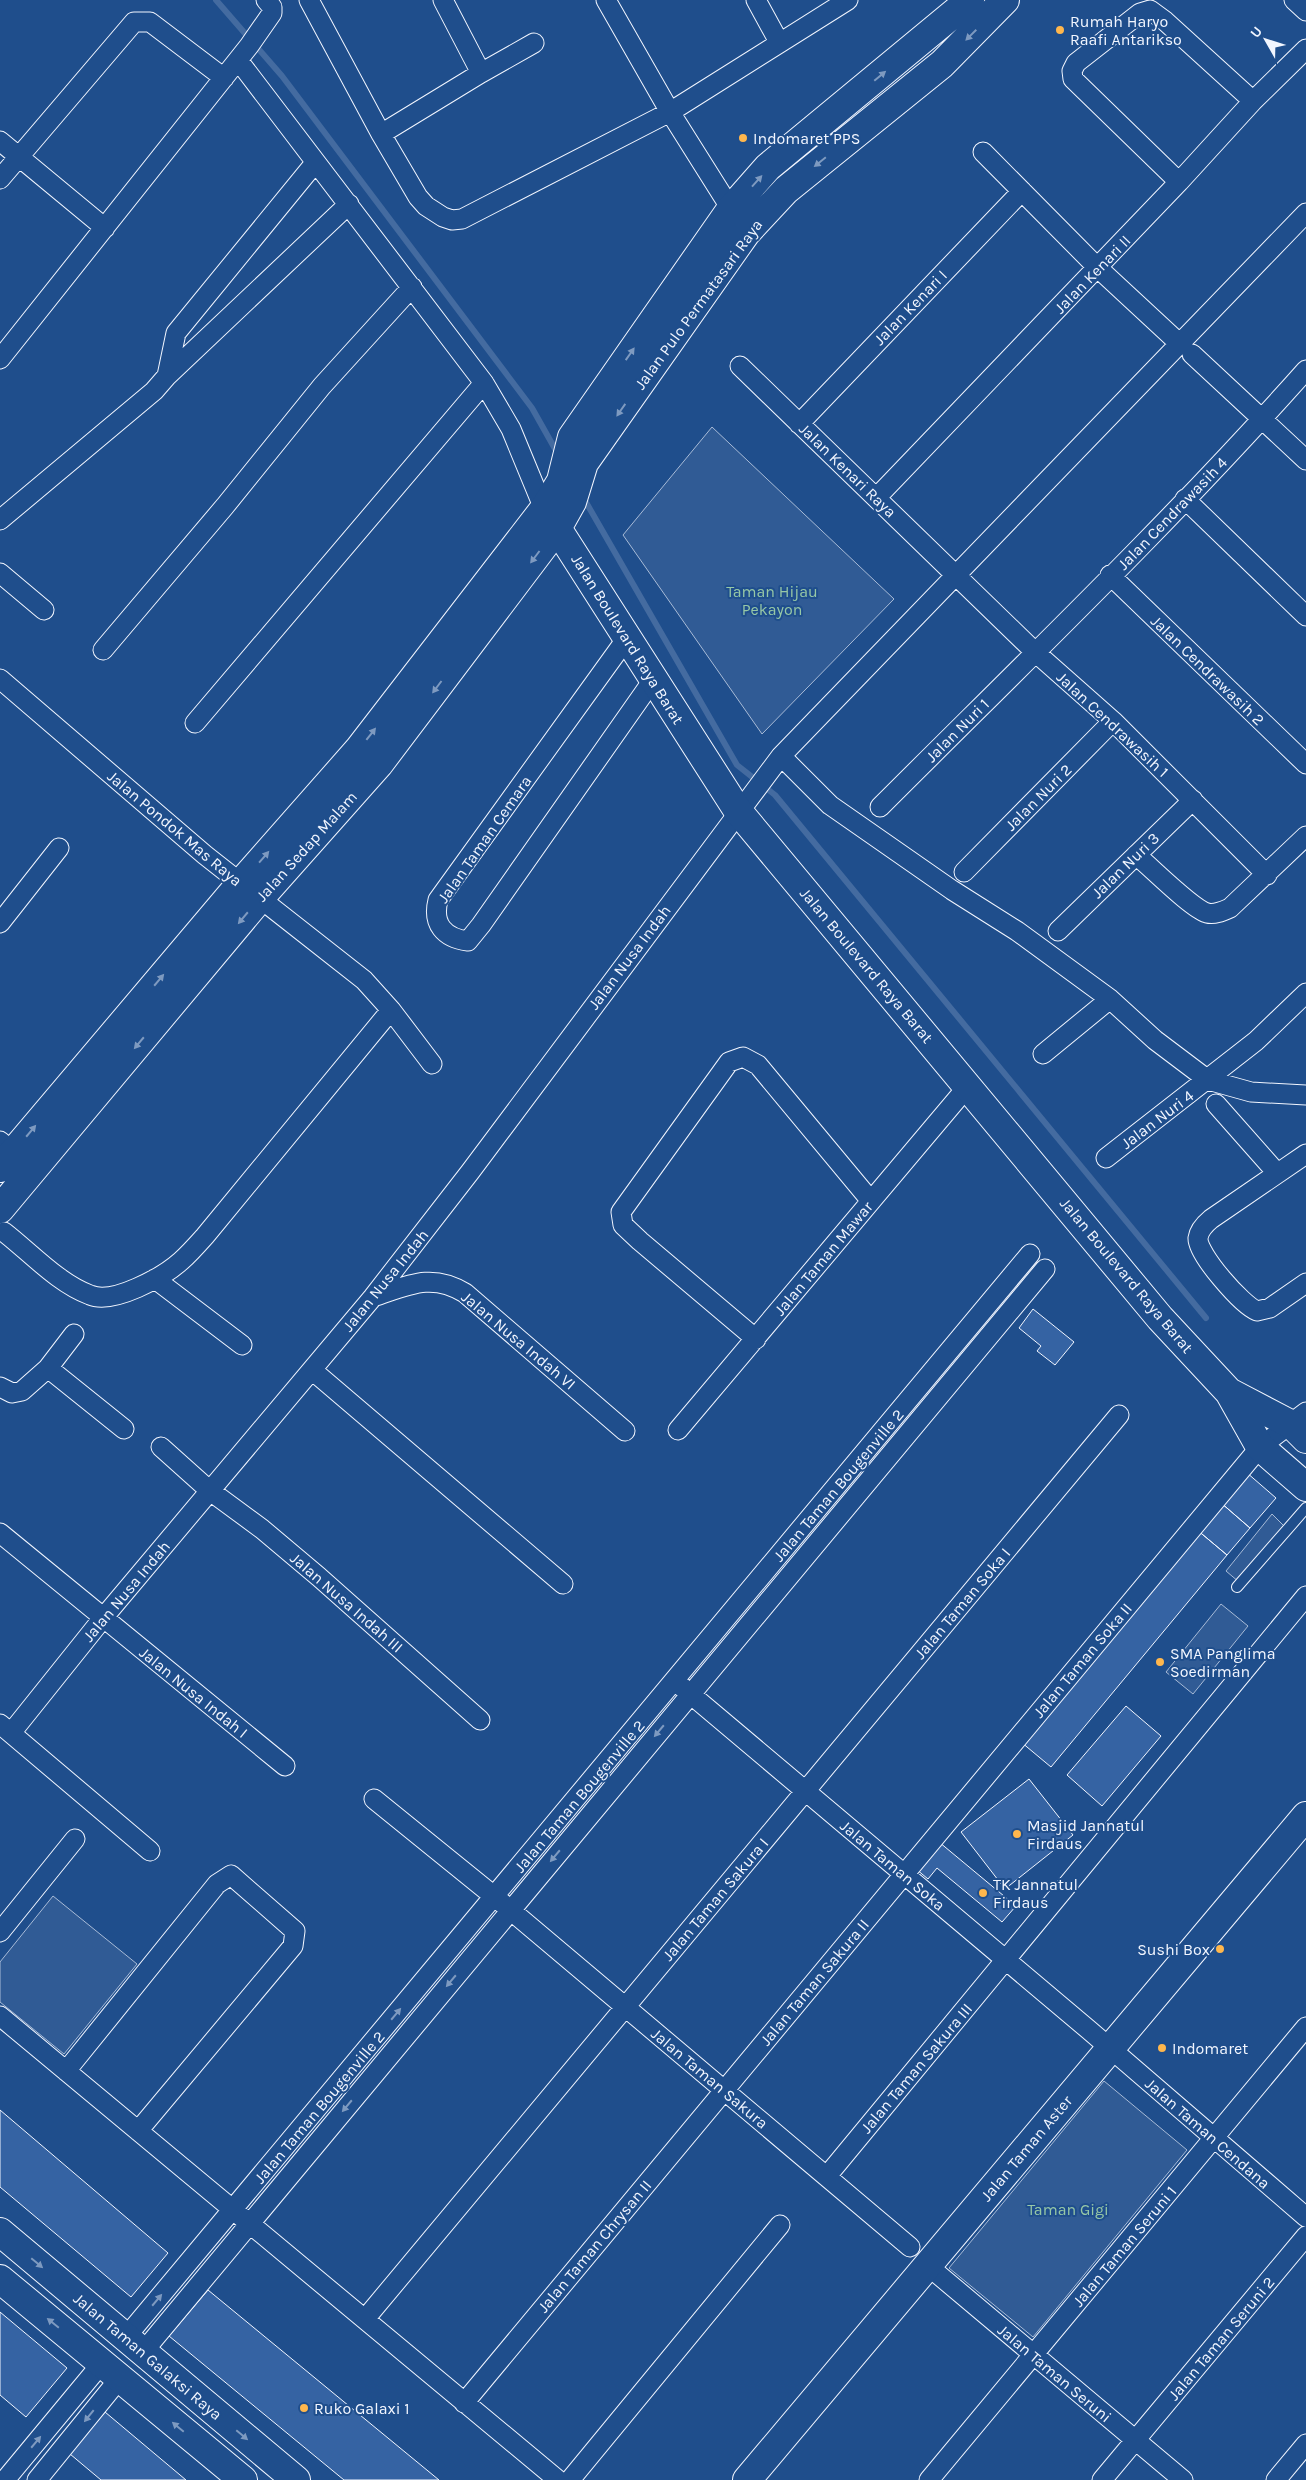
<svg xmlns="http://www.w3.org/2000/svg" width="1306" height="2480" font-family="Karla,sans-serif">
<rect width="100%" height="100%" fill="#1f4e8c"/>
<path fill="#305b95" stroke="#a8bbd7" d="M712,427L894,599L762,734L623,535Z
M1272,1514L1286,1528L1239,1582L1226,1571Z
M1221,1604L1248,1626L1193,1694L1166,1672Z
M53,1896L137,1964L64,2054L0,2002V1962Z
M1104,2081L1187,2150L1033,2337L949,2268Z"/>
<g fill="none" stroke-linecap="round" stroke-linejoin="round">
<path stroke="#446ba0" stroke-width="6" d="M216,0L282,76L532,408L559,456
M583,497L737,765L775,795L1206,1318"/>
</g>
<path fill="#3563a3" stroke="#f2f6ff" d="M1033,1309L1074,1342L1055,1365L1037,1351L1041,1346L1019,1328Z
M1246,1472L1276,1498L1250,1528L1220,1502Z
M1220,1502L1250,1528L1227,1555L1196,1529Z
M1196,1529L1227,1555L1051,1767L1021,1742Z
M1126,1706L1161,1736L1102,1806L1067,1775Z
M1029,1779L1073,1835L1005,1889L961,1832Z
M939,1842L1016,1906L1002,1922L937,1868L928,1879L916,1869Z
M0,2110L168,2253L131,2297L0,2187Z
M208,2290L439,2480H344L169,2336Z
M0,2312L67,2368L26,2417L0,2395Z
M105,2412L186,2480H101L70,2454Z"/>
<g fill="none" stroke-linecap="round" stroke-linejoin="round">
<g stroke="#f2f6ff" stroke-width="12">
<path id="lane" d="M1237,1587L1306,1508"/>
</g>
<g stroke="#f2f6ff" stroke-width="21">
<path id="street" d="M309,0L381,134L418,197L426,206L443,217L452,220L462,219L670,112L848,0
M606,0L670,112L731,209
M756,0L779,42
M1294,0L1306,11
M238,60L484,383L511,429L544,509
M481,73L534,43
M381,134L481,73L443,0
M0,141L105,228
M983,152L1098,268L1180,344
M0,179L134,22H150L224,78
M1179,182L1073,79L1072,71L1076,63L1140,13L1150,10L1165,21L1253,101
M1192,354L1306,460
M0,359L249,46L272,13V7L266,0
M740,366L1035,652L1113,721L1267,875
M167,376L349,204
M799,424L1022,191
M877,497L1179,182L1253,101L1306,49
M1185,499L1306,616
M0,520L154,391L167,376L176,333L315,163
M0,573L44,610
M1110,575L1306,764
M627,638L438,900C432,924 444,938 468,941L481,925L653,680
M103,650L225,506L322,386L412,287
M0,679L205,855L364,980L391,1010L432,1064
M195,723L484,383
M781,756L830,805L952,890L1017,931L1110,999L1155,1040L1208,1080L1251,1092L1306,1095
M880,807C1024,663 1171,522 1306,370
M1136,855C1151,867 1191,908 1207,913C1215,915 1223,911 1230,908L1306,836
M964,872L1113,721
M0,923L59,848
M1058,931L1193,800
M1043,1054L1110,999
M1216,1104L1277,1173
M0,1141L23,1160
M1306,1154L1211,1219C1205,1224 1199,1230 1198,1238C1197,1254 1242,1305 1257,1311L1270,1308L1306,1283
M1106,1158L1256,1041L1306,993
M4,1232C31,1253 58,1283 90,1295C113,1305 163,1277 181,1261C189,1254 197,1245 205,1236L391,1010
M155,1279L242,1345
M373,1297C407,1286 431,1272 465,1293L625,1431
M756,1339L640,1241L623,1225L621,1212L729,1062L743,1057L758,1065L871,1201
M48,1368L74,1334
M312,1370L563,1584
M0,1387L12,1393L22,1391L48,1368L124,1429
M678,1430L968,1086
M161,1447L209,1490L262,1529L319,1577L480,1720
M0,1533L285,1766
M682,1687L1089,2030L1306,2217
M0,1724L150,1851
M11,1733L103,1618L373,1297L470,1172L781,756L1306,213
M374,1799L495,1897L910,2247
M0,1932L75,1839
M0,2016L558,2480
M66,2071L217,1884L231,1875L295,1931L293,1946L138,2131
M827,2176L1306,1596
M927,2265L1183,2480
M365,2319L1119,1415
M126,2337L1030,1254
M143,2352L1045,1269
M464,2403L1260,1447L1306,1412
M5,2480L102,2363
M37,2480L120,2378
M570,2480L780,2225
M929,2480L1306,2027
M1102,2480L1306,2236
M1276,2480L1306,2444"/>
</g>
<g stroke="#f2f6ff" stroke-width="30">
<path id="secondary" d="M548,514L738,811L1160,1318L1229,1392L1260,1447L1306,1487
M0,1168L241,883L359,749L544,509L561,481L572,437L731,209L768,167L970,0
M0,1209L260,898L379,764L558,527L572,502L584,463L746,233L786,190L942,64L1005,0
M1229,1392L1292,1425L1306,1439
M0,2232L296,2480
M0,2279L243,2480
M747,2480L1306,1816"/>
</g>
<use href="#lane" stroke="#1f4e8c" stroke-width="10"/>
<use href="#street" stroke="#1f4e8c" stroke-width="19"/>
<use href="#secondary" stroke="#1f4e8c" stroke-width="28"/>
</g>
<defs><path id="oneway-solid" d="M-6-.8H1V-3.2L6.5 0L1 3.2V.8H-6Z" transform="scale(1.25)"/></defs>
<g fill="#7e9ac0">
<use href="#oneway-solid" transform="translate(971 35) rotate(135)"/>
<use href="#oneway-solid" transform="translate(880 76) rotate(-40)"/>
<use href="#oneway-solid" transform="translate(820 162) rotate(141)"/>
<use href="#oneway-solid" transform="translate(757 181) rotate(-48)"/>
<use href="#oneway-solid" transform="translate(630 354) rotate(-55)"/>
<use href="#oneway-solid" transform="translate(621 410) rotate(125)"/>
<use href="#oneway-solid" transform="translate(535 557) rotate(127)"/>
<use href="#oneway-solid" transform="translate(437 687) rotate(127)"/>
<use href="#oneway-solid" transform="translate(371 734) rotate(-52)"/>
<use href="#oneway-solid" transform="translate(264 857) rotate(-49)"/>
<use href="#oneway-solid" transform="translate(243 918) rotate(130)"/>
<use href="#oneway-solid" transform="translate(159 980) rotate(-50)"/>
<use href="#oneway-solid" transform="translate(139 1043) rotate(130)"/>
<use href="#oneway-solid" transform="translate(31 1131) rotate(-50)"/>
<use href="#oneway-solid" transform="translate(659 1731) rotate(130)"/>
<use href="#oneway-solid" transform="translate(555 1856) rotate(130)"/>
<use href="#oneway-solid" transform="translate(451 1981) rotate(130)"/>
<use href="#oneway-solid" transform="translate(396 2014) rotate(-50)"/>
<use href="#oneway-solid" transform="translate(347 2106) rotate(130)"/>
<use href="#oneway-solid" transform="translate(37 2263) rotate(40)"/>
<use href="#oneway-solid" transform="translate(157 2300) rotate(-50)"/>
<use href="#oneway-solid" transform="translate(53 2323) rotate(-141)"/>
<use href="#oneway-solid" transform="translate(89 2416) rotate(129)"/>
<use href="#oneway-solid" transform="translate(178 2427) rotate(-140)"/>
<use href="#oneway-solid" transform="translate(242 2435) rotate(40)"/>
<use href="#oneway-solid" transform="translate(36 2442) rotate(-50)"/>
</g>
<g fill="#ffb74d" stroke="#1f4e8c" stroke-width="2">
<circle cx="1060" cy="30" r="5"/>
<circle cx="743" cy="138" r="5"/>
<circle cx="1160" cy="1662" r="5"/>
<circle cx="1017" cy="1834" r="5"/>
<circle cx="983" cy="1893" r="5"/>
<circle cx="1220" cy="1949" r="5"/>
<circle cx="1162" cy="2048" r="5"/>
<circle cx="304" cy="2408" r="5"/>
</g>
<g text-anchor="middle" stroke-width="4" stroke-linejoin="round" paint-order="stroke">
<g font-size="16" fill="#f2f6ff" stroke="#1f4e8c" text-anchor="start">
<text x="1070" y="27">Rumah Haryo<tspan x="1070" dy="18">Raafi Antarikso</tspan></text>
<text x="753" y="144">Indomaret PPS</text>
<text x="1170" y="1659">SMA Panglima<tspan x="1170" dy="18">Soedirman</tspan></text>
<text x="1027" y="1831">Masjid Jannatul<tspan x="1027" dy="18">Firdaus</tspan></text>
<text x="993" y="1890">TK Jannatul<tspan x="993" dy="18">Firdaus</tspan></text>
<text x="1210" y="1955" text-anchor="end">Sushi Box</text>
<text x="1172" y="2054">Indomaret</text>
<text x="314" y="2414">Ruko Galaxi 1</text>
</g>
<g font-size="16" fill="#f2f6ff" stroke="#1f4e8c">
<text transform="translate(1092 274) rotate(-46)" y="6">Jalan Kenari II</text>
<text transform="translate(698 304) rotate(-54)" y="6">Jalan Pulo Permatasari Raya</text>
<text transform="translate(910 307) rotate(-46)" y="6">Jalan Kenari I</text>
<text transform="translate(848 470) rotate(44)" y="6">Jalan Kenari Raya</text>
<text transform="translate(1172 513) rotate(-46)" y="6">Jalan Cendrawasih 4</text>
<text transform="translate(628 639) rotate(58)" y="6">Jalan Boulevard Raya Barat</text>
<text transform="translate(1208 670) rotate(44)" y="6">Jalan Cendrawasih 2</text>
<text transform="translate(1113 724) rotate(43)" y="6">Jalan Cendrawasih 1</text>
<text transform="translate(957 730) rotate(-45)" y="6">Jalan Nuri 1</text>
<text transform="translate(1038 797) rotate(-45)" y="6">Jalan Nuri 2</text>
<text transform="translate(175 828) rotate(40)" y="6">Jalan Pondok Mas Raya</text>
<text transform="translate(484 839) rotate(-55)" y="6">Jalan Taman Cemara</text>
<text transform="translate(306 846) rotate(-48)" y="6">Jalan Sedap Malam</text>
<text transform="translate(1125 865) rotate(-44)" y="6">Jalan Nuri 3</text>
<text transform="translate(629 957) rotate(-53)" y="6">Jalan Nusa Indah</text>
<text transform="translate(867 965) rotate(50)" y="6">Jalan Boulevard Raya Barat</text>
<text transform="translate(1157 1119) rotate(-37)" y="6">Jalan Nuri 4</text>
<text transform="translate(823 1258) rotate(-50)" y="6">Jalan Taman Mawar</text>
<text transform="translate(1127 1275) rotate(50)" y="6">Jalan Boulevard Raya Barat</text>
<text transform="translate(385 1280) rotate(-51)" y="6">Jalan Nusa Indah</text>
<text transform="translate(519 1340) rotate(40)" y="6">Jalan Nusa Indah VI</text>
<text transform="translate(838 1485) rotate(-50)" y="6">Jalan Taman Bougenville 2</text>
<text transform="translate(126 1591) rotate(-50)" y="6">Jalan Nusa Indah</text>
<text transform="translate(347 1602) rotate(41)" y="6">Jalan Nusa Indah III</text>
<text transform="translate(962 1603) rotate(-50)" y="6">Jalan Taman Soka I</text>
<text transform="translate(1082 1660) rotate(-50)" y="6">Jalan Taman Soka II</text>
<text transform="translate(194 1692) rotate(39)" y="6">Jalan Nusa Indah I</text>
<text transform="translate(579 1796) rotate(-50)" y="6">Jalan Taman Bougenville 2</text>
<text transform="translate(893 1865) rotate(40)" y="6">Jalan Taman Soka</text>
<text transform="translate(715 1899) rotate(-50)" y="6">Jalan Taman Sakura I</text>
<text transform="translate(814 1982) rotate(-50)" y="6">Jalan Taman Sakura II</text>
<text transform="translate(916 2068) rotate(-50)" y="6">Jalan Taman Sakura III</text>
<text transform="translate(710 2078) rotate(40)" y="6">Jalan Taman Sakura</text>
<text transform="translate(319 2107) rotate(-50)" y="6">Jalan Taman Bougenville 2</text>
<text transform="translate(1208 2133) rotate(41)" y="6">Jalan Taman Cendana</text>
<text transform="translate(1026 2148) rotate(-50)" y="6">Jalan Taman Aster</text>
<text transform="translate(594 2246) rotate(-50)" y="6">Jalan Taman Chrysan II</text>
<text transform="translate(1124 2246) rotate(-50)" y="6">Jalan Taman Seruni 1</text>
<text transform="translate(1221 2338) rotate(-50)" y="6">Jalan Taman Seruni 2</text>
<text transform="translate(148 2356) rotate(40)" y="6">Jalan Taman Galaksi Raya</text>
<text transform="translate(1055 2373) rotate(40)" y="6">Jalan Taman Seruni</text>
</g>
<g font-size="16" fill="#97c8a6" stroke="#1f4e8c">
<text x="772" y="597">Taman Hijau<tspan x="772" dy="18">Pekayon</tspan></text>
<text x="1068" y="2215">Taman Gigi</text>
</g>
</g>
<g transform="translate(1266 40) rotate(309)" stroke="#1f4e8c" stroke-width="4" paint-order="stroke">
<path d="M0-4L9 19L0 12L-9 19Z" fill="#f2f6ff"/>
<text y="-8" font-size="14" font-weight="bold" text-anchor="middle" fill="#f2f6ff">U</text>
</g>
</svg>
